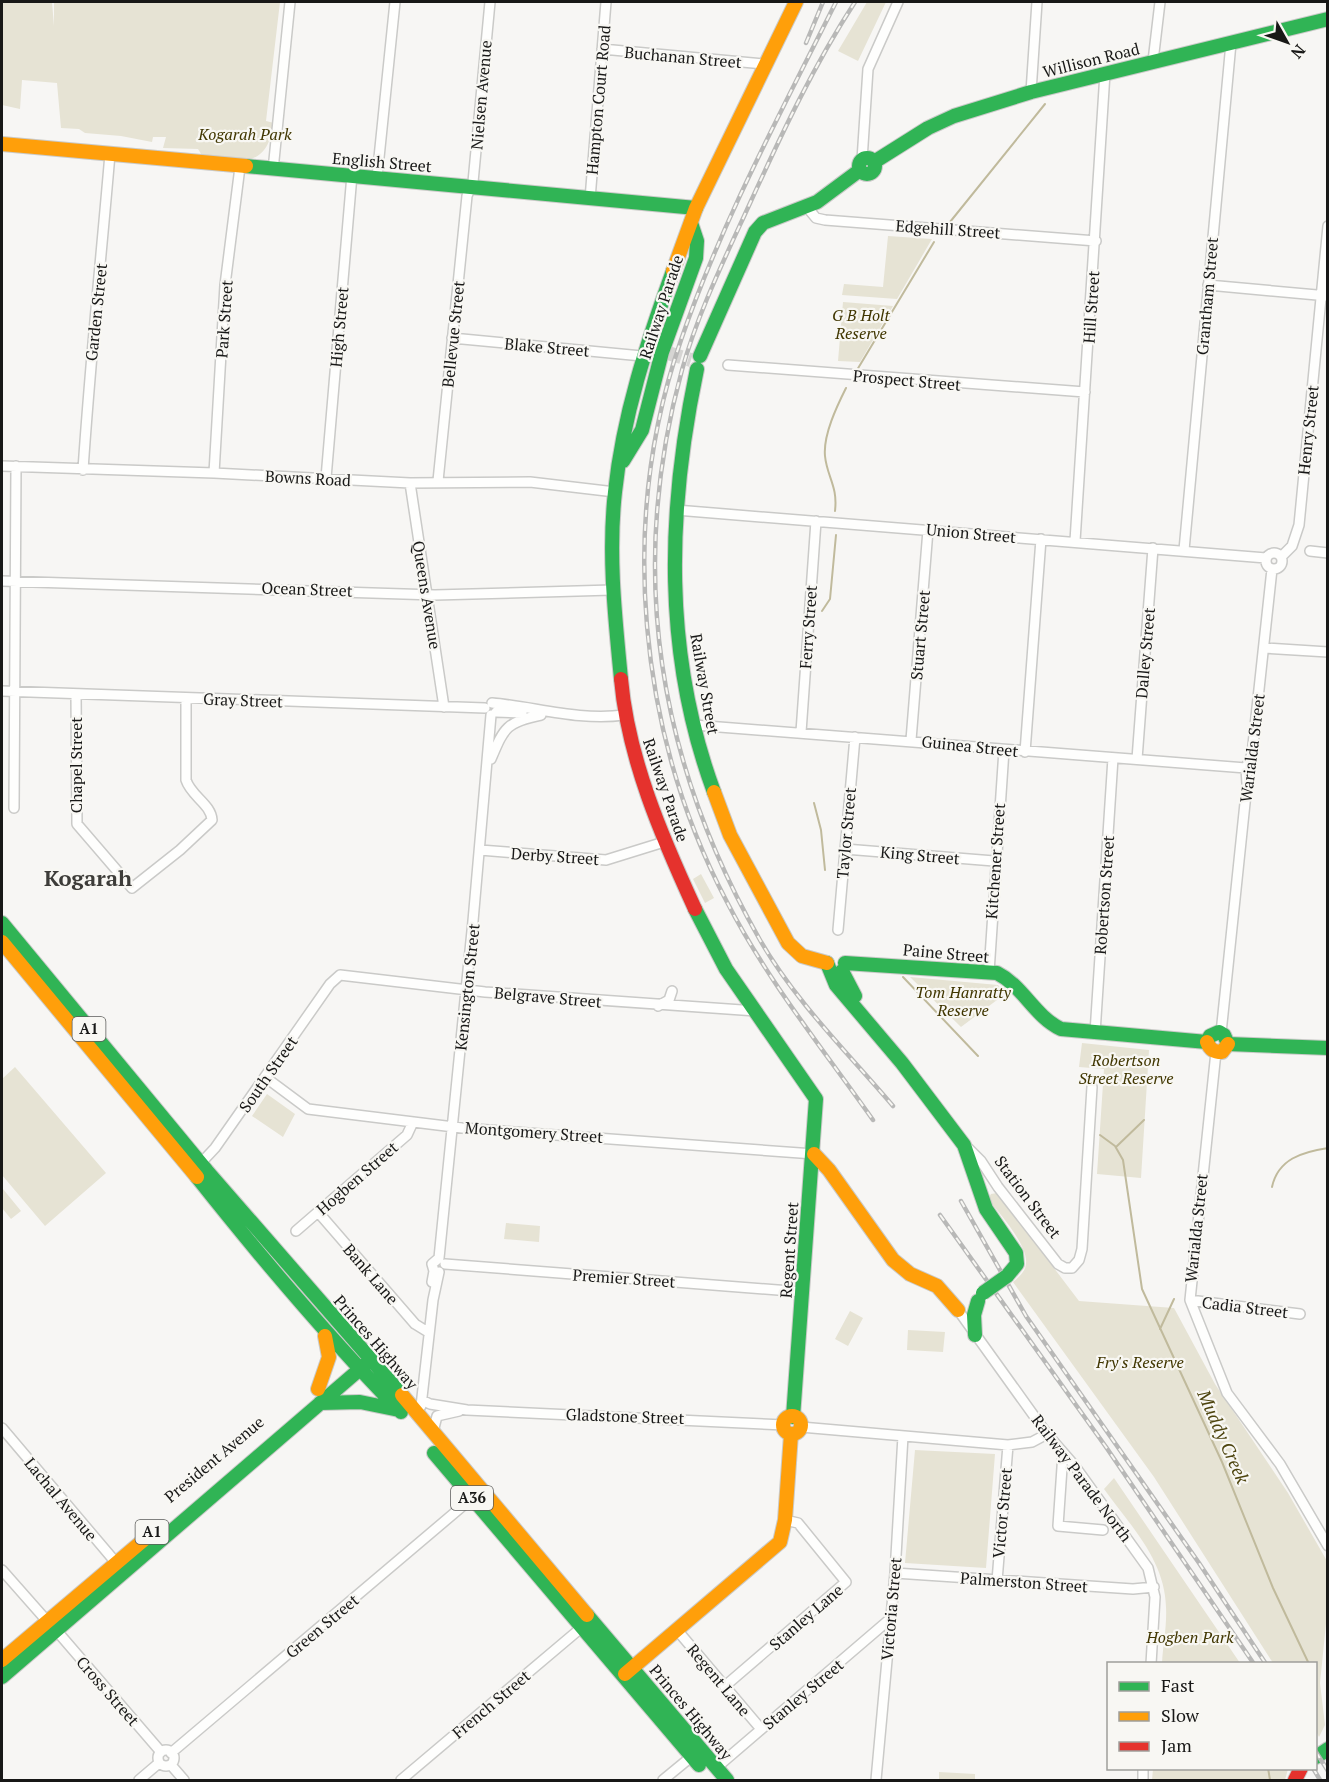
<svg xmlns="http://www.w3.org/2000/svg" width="1329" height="1782" font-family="'PT Serif',serif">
<rect width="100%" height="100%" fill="#f7f6f4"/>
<path fill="#e6e3d4" d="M2,2H52L54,26V2H280L266,121L274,123C266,170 242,161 203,157L198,149L163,148L166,137H153L152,142L121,136L85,133L79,129L61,128L57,83L22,80L20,109L2,105Z
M867,2H886L858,61L838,51Z
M888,236L932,239L897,299L842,295L844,284L883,287Z
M843,302L893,306L860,362L838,361Z
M701,874L714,898L705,903L693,879Z
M910,977L998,985L1005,994L961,1027Z
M1082,1043L1149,1050L1141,1178L1097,1174L1104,1069L1079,1067Z
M15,1067L106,1173L45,1226L2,1175V1079Z
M267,1094L295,1114L283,1137L252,1116Z
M3,1189L21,1211L11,1219L2,1208Z
M997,1193L1079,1301L1174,1308L1215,1384L1288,1493L1327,1561V1614L1320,1683L1325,1725L1319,1737L1316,1731V1664L1273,1663L1154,1477L1013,1282C1019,1277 1026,1271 1026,1263C1028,1245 999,1213 988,1199L991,1194Z
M506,1223L540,1226L539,1242L504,1239Z
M850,1311L863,1318L848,1346L835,1339Z
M908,1330L945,1332L943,1352L907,1350Z
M915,1450L995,1454L986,1568L905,1563Z
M1114,1478L1240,1663H1162C1163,1645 1167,1626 1166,1607C1165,1560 1130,1525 1104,1489Z
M1153,1769V1768L1288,1769L1285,1780H1152Z
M939,1772L975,1774V1780H939Z"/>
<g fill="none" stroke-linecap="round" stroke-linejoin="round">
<path stroke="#c0ba9c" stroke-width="2" d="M950,222L1045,104
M857,370L934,242
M835,511C838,486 827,477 825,456C823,435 837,406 846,388
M822,611L830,599L836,535
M814,803L821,830L825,870
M903,977L978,1056
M1100,1135L1115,1146L1123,1160L1142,1289L1222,1462L1273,1588L1309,1664
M1116,1147L1144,1120
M1272,1187C1278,1159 1302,1152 1328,1148
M1160,1329L1174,1299
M1268,1768L1270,1780"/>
<path stroke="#d6d5d3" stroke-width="14" stroke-dasharray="14 7" stroke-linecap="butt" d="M668,353L691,360"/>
<g stroke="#cacac8" stroke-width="12">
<path id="street" d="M602,49L764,64
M1153,61L1160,2
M1031,92L1037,2
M862,160L868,69L898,2
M273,170L290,2
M377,177L395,2
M590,199L606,2
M806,206L816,218L825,220L1096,241
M1208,285L1328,296
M452,338L642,356
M728,365L1085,392
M2,466L214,473L410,483L530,482L615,492
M83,470C90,364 101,259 110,154
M214,473L225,285L240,167
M326,478L352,175
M438,481L467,196L473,182L490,2
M410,483L444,707
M676,510L1266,558
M1075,541L1105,73
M1184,550L1231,43
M1310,551L1328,553
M1266 561a8 8 0 1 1 16 0a8 8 0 1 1-16 0Z
M1281,557L1292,546L1299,525L1328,226
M2,581L435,595L612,590
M1264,648L1328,652
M2,691L485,708
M76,694L77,824L132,888L180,850L212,820C211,804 191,796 186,780V698
M492,703C536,707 579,721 624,715
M496,712L522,713
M694,725L1246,768
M801,732L816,521
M911,740L928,530
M1025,752L1041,539
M491,759C504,728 506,722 541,715
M1137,759L1153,548
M14,808L16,466
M845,849L994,861
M480,850L606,860L664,842
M838,930L855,737
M989,972L1004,750
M658,1006L669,1000L672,991
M1095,1033L1113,758
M1221,1033L1247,784L1246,768L1252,754L1272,569
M1216,1052L1190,1300L1227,1393L1280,1464L1328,1546
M265,1077L308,1109L462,1128L814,1154
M965,1145L981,1161L998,1187L1058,1264L1065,1268H1072L1079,1260L1082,1249L1092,1087
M199,1165L215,1148L330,984L340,975L485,992L756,1011
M318,1212L415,1324L428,1332
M296,1231L407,1135L413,1122
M439,1258L473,921L491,715
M445,1264L803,1292
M432,1282L434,1271L432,1264L439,1258
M1190,1300L1300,1314
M958,1310L1047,1434L1074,1465L1148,1568L1155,1597L1151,1664
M422,1400L430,1404L467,1410L784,1425
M421,1406L433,1300L439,1272
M801,1427L1008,1445L1032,1442L1047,1434
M2,1428L118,1565
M433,1432L437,1416L459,1411
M1063,1453L1058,1526L1103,1530
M2,1570L47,1621
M895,1573L1133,1589L1154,1587
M997,1581L1008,1445
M56,1630L161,1752
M677,1630L761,1729
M725,1686L846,1582L798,1523L785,1520
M158 1758a8 8 0 1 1 16 0a8 8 0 1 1-16 0Z
M171,1753L472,1498
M171,1765L184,1780
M716,1768L890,1619
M139,1780L159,1763
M401,1780L581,1628
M663,1780L691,1757
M876,1780L895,1573L903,1436
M1143,1780V1768"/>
</g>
<g stroke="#cacac8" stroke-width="16">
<path id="fast" d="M859 166a8 8 0 1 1 16 0a8 8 0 1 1-16 0Z
M874,162L928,128L954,116L1031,92L1328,19
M246,166L696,208
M700,356L755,232L763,223L817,202L860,170
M697,369C667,511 663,654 714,792
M623,461L642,430L662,352L696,258L697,241L691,223
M621,679C615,617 608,554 615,492C623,415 647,343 673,271
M695,909L726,969L816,1099L793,1417
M2,923L207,1171L402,1395
M827,963L836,985L902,1063L964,1145L986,1209L1016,1253L1017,1264L1007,1276
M845,963L997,973C1023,986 1034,1016 1061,1029L1207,1042
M842,971L855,996
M1207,1042L1210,1036L1219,1032L1224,1035L1228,1044
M1228,1044L1328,1048
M197,1177C262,1259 328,1337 401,1412
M975,1335L974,1315L978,1301
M320,1403L360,1402L399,1410
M434,1453L699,1765
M587,1615L727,1780
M2,1677L367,1363
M1316,1757L1328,1749"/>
</g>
<g stroke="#cacac8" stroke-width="16">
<path id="slow" d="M2,144L246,166
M673,271L696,208L796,2
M714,792L730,835L788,943L802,956L827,963
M2,942L197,1177
M1207,1042C1210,1050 1214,1052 1222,1052L1228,1044
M814,1154L829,1170L893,1260L910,1274L937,1286L958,1310
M318,1389L329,1357L325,1336
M402,1395L587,1615
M783 1425a9 9 0 1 1 18 0a9 9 0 1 1-18 0Z
M2,1660L146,1538
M625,1674L780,1542L785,1520L791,1434"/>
</g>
<g stroke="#cacac8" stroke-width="16">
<path id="jam" d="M621,679C628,759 662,837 695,909
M1295,1780L1301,1768"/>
</g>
<use href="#street" stroke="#fefefd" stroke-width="9"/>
<use href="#fast" stroke="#30b455" stroke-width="14"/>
<use href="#slow" stroke="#ff9f0a" stroke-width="14"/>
<use href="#jam" stroke="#e5322d" stroke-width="14"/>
<g stroke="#b8b8b7" stroke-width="4.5">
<path id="rail" d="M836,2C781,112 721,223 681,340C618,522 638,733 727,902C767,980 823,1049 873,1120
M855,2C814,65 782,133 751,201C726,256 698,312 682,370C627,570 658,761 760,940C795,1001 848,1053 893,1106
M806,43L823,2
M961,1201L1026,1316L1199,1563L1266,1664
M940,1215L1106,1447L1254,1664
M1316,1752L1328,1771
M1313,1768L1320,1780"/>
</g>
<use href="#rail" stroke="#f8f7f3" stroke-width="2" stroke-dasharray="7" stroke-linecap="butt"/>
<g stroke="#cacac8" stroke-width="16" stroke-linecap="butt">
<path id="fast-bridge" d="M983,1293L1007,1276"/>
</g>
<use href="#fast-bridge" stroke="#30b455" stroke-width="14"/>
</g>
<g text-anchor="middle" stroke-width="4.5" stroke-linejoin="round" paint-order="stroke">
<g fill="#f8f7f3" stroke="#5b5b59" stroke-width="1.5">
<rect x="72.5" y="1017" width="33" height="24" rx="4.5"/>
<rect x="451" y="1486" width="42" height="24" rx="4.5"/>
<rect x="135.5" y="1520" width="33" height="24" rx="4.5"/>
</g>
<g font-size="15" font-weight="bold" fill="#181817">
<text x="89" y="1034">A1</text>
<text x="472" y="1503">A36</text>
<text x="152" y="1537">A1</text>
</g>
<g font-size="16" fill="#181817" stroke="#f8f7f3">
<text transform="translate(683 57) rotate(5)" y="6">Buchanan Street</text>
<text transform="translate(1091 60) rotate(-14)" y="6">Willison Road</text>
<text transform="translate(481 95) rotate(-85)" y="6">Nielsen Avenue</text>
<text transform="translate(598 100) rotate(-85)" y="6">Hampton Court Road</text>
<text transform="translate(382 162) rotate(5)" y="6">English Street</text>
<text transform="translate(948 229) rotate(4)" y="6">Edgehill Street</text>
<text transform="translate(1207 296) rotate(-85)" y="6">Grantham Street</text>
<text transform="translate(661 307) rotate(-72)" y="6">Railway Parade</text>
<text transform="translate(1091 307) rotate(-86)" y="6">Hill Street</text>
<text transform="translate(96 312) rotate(-84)" y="6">Garden Street</text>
<text transform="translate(224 319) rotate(-86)" y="6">Park Street</text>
<text transform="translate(339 327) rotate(-85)" y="6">High Street</text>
<text transform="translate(453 334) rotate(-84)" y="6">Bellevue Street</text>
<text transform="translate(547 347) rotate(5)" y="6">Blake Street</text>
<text transform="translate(907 380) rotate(5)" y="6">Prospect Street</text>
<text transform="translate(1308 430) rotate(-84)" y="6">Henry Street</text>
<text transform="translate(308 478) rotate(3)" y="6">Bowns Road</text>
<text transform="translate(971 533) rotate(5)" y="6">Union Street</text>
<text transform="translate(307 589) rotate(2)" y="6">Ocean Street</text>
<text transform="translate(427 595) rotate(81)" y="6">Queens Avenue</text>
<text transform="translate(808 627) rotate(-86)" y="6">Ferry Street</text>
<text transform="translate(920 635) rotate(-85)" y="6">Stuart Street</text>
<text transform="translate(1145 653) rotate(-85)" y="6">Dalley Street</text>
<text transform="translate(705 684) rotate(80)" y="6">Railway Street</text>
<text transform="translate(243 700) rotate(2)" y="6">Gray Street</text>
<text transform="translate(970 746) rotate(6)" y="6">Guinea Street</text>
<text transform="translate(1252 748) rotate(-83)" y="6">Warialda Street</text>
<text transform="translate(76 765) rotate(-90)" y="6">Chapel Street</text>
<text transform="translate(666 790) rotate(71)" y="6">Railway Parade</text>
<text transform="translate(846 833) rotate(-85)" y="6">Taylor Street</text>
<text transform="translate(920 855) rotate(5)" y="6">King Street</text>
<text transform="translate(555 856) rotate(4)" y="6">Derby Street</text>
<text transform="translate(995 861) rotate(-86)" y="6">Kitchener Street</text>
<text transform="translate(1104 895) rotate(-86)" y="6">Robertson Street</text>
<text transform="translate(946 953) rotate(5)" y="6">Paine Street</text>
<text transform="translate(467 987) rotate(-84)" y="6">Kensington Street</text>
<text transform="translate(548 997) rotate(5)" y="6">Belgrave Street</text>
<text transform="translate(268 1074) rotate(-55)" y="6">South Street</text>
<text transform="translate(534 1132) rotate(4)" y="6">Montgomery Street</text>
<text transform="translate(357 1178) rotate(-41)" y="6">Hogben Street</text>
<text transform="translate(1028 1197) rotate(53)" y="6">Station Street</text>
<text transform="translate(1196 1228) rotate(-84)" y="6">Warialda Street</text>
<text transform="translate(789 1250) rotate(-86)" y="6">Regent Street</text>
<text transform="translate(371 1274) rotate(49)" y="6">Bank Lane</text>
<text transform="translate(624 1278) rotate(4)" y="6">Premier Street</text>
<text transform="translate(1245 1307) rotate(7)" y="6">Cadia Street</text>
<text transform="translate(376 1342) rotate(49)" y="6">Princes Highway</text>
<text transform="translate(625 1416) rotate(2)" y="6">Gladstone Street</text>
<text transform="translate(214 1459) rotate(-40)" y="6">President Avenue</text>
<text transform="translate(1082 1478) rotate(53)" y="6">Railway Parade North</text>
<text transform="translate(61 1499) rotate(50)" y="6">Lachal Avenue</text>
<text transform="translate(1002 1513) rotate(-85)" y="6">Victor Street</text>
<text transform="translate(1024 1582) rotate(4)" y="6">Palmerston Street</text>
<text transform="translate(891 1609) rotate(-85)" y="6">Victoria Street</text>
<text transform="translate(806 1617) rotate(-41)" y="6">Stanley Lane</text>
<text transform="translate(322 1626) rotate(-40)" y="6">Green Street</text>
<text transform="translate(719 1680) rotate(50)" y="6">Regent Lane</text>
<text transform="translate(108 1691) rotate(49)" y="6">Cross Street</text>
<text transform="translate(803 1694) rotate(-40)" y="6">Stanley Street</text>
<text transform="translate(491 1704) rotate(-40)" y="6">French Street</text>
<text transform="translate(691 1712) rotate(50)" y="6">Princes Highway</text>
</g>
<g font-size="16" font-style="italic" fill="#403600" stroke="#f8f7f3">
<text x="245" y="140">Kogarah Park</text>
<text x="861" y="321">G B Holt<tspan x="861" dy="18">Reserve</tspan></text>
<text x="963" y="998">Tom Hanratty<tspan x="963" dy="18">Reserve</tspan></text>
<text x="1126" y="1066">Robertson<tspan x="1126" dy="18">Street Reserve</tspan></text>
<text x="1140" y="1368">Fry's Reserve</text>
<text x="1190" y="1643">Hogben Park</text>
</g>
<g font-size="18" font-style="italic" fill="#4d440e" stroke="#f8f7f3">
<text transform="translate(1223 1437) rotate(66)" y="6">Muddy Creek</text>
</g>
<g font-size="22" font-weight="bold" fill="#3d3c39" stroke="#f8f7f3">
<text x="88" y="886">Kogarah</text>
</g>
</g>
<rect width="1329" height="1782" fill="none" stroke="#181817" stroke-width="6"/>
<rect x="1107" y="1662" width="210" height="108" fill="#f8f7f3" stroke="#9e9e9b" stroke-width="1.5"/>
<rect x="1119" y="1682" width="30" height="9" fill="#30b455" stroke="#9e9e9b" stroke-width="1.5"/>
<text x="1161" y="1692" font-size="18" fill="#181817">Fast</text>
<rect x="1119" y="1712" width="30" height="9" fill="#ff9f0a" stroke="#9e9e9b" stroke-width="1.5"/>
<text x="1161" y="1722" font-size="18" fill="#181817">Slow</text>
<rect x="1119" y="1742" width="30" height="9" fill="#e5322d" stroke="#9e9e9b" stroke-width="1.5"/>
<text x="1161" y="1752" font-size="18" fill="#181817">Jam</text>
<g transform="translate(1287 42) rotate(130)" stroke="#f8f7f3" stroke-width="4.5" paint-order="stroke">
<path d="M0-4.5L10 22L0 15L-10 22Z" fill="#181817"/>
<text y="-9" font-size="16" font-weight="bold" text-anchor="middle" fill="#181817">N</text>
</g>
</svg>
